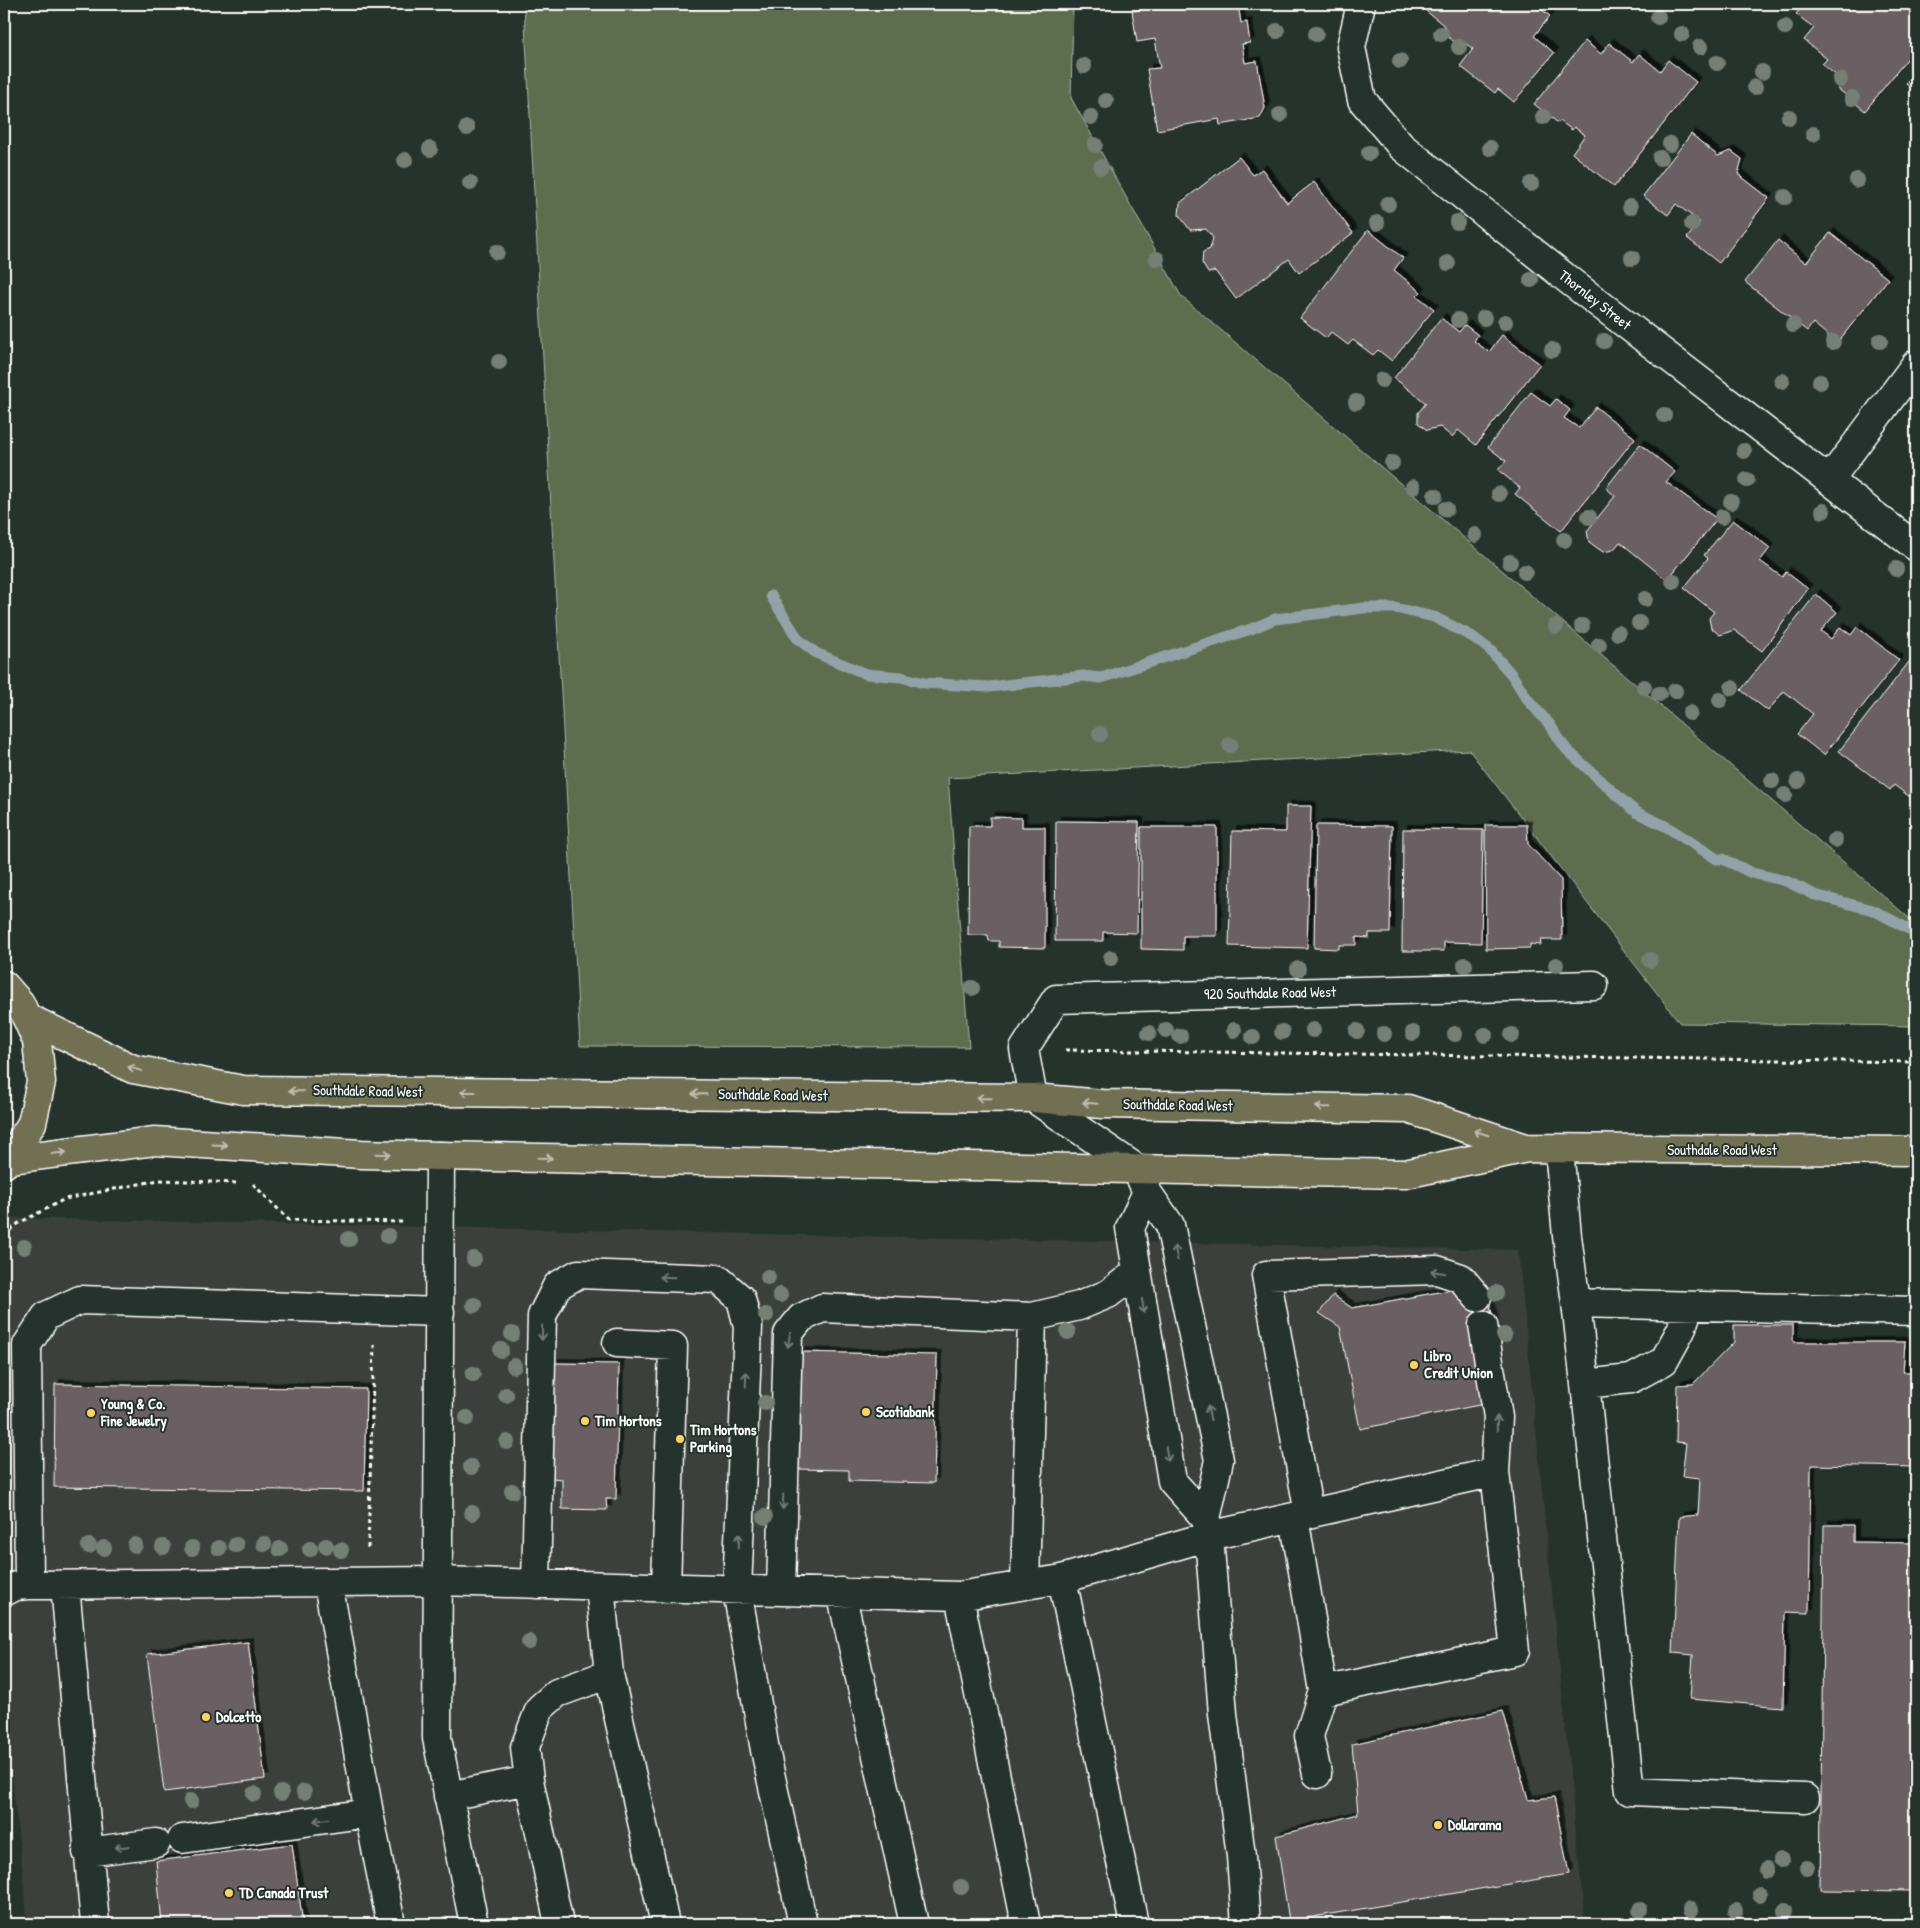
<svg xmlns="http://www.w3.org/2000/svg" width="1920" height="1928" font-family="'Patrick Hand',sans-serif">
<defs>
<filter id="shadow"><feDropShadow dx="4.5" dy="-4.5" stdDeviation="0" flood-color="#0009"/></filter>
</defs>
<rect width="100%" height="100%" fill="#26332d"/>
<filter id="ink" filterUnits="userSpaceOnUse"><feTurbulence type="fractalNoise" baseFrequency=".02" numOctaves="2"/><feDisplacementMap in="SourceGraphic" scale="10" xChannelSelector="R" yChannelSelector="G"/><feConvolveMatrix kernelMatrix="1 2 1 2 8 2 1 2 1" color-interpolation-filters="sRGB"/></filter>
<g filter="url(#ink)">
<path fill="#3a403d" d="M4,1218L1518,1250L1585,1924H1370L1294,1922V1924H28L4,1702Z"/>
<path fill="#5e6d4f" stroke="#aeb6a7" d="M524,4H1073L1071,98L1181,296L1916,924V1026L1680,1023L1469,750L948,778L969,1047L580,1046Z"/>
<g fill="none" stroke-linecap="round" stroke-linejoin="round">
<path stroke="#92a2a8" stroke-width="11" d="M771,596L798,639L816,653L866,674L901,677L924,683L989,687L1083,676L1101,678L1251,629L1275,619L1364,608H1395L1434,617L1473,637L1490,650L1512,675L1528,700L1550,725L1566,749L1630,807L1638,813L1667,827L1717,859H1723L1752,873L1786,881L1815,895L1873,910L1916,933"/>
</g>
<path fill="#6a5f63" stroke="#fff" filter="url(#shadow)" d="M1177,4H1238L1241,23L1247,22L1250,43L1242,44L1245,63L1257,61L1265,108L1260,118L1220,125L1219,119L1157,130L1147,69L1160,68L1155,39L1137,42L1132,11Z
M1432,4H1546L1541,9L1550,16L1534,36L1554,53L1514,102L1498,89L1495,93L1460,66L1473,49L1461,40L1457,44L1442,32L1446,27L1426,11Z
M1804,4H1916V48L1865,111L1837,88L1843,81L1822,64L1827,59L1804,40L1814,28L1796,14Z
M1585,41L1601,54L1609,43L1633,62L1639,54L1660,71L1668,60L1696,82L1614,187L1572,153L1585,135L1574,127L1572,130L1560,121L1558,123L1534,104Z
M1916,71V93L1906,84Z
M1691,134L1718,156L1731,151L1742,159L1738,174L1769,198L1719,263L1687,238L1700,222L1676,204L1668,215L1643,196Z
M1239,157L1253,175L1262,169L1287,203L1314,182L1353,233L1299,273L1289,259L1236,299L1215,271L1208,273L1202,263L1203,252L1210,249L1213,238L1206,229L1190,230L1179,215L1180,203Z
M1368,230L1403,258L1394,270L1421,292L1417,296L1434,309L1392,361L1378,350L1373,355L1353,340L1348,345L1331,332L1326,338L1300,318Z
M1830,233L1888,279L1837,343L1813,323L1807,331L1745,282L1778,240L1806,263Z
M1441,318L1459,332L1465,325L1478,335L1474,341L1489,352L1502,335L1540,364L1476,445L1458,430L1452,437L1440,427L1427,430L1418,423V413L1426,403L1394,378Z
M1531,392L1550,406L1556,399L1570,410L1564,418L1579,428L1596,407L1635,438L1561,531L1515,494L1520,488L1498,470L1506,461L1488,447Z
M1640,444L1675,472L1666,482L1717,519L1667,580L1620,542L1613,550L1603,552L1589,542L1587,531L1615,496L1606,488Z
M1733,520L1770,548L1760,561L1782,577L1786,572L1808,589L1762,651L1734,630L1720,635L1711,628L1709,618L1714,612L1684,588L1708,558L1704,555Z
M1816,594L1837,612L1821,631L1831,639L1840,627L1851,635L1857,627L1899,660L1824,755L1797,734L1813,714L1784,691L1768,711L1741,690Z
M1913,657L1916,660V790L1910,797L1894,785L1890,790L1839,751Z
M1286,806H1311L1307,948L1229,946L1232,831L1286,832Z
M990,817L1022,818V827H1045V948L999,947V941H989L988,935H968L969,826H990Z
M1056,821L1139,822L1137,933L1103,932V941H1055Z
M1316,825L1392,826L1390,933H1369V938L1356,937V945H1339V949L1314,948Z
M1485,825H1527L1528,844L1561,880L1562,940H1540L1541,945L1530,944V948L1486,949Z
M1141,827H1217V936H1183V950L1141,949Z
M1403,829L1483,830L1481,943L1444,942V951H1402Z
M1450,1290L1466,1299L1487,1294L1494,1322L1489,1403L1360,1429L1340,1327L1319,1313L1333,1295L1352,1308Z
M1734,1325H1793V1342H1905L1903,1372H1916V1467L1811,1465L1809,1613L1785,1612L1783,1707L1690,1699L1693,1655L1673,1653L1679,1517L1698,1515L1700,1478L1682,1476L1686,1443L1676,1442L1677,1385L1693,1384L1734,1342Z
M798,1352L937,1355L934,1483L849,1481V1470L795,1469Z
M554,1363L619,1364L616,1499H606L607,1510L562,1509V1479L552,1478Z
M55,1384L366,1389L364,1491L54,1487Z
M1824,1525H1854V1542L1916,1543V1891L1820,1890Z
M248,1642L265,1779L164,1792L147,1654Z
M1503,1711L1528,1800L1554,1797L1569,1874L1289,1921L1276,1836L1358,1814L1352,1744Z
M292,1844L303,1924H162L156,1861Z"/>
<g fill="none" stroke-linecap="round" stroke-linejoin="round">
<g stroke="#fff" stroke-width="31">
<path id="minor" d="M1361,4L1351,47L1362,100L1401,146L1571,282L1916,547
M1830,479L1916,364
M1559,1149L1567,1236L1576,1303L1916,1311
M440,1156L437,1738L474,1924
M1147,1192L1130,1228L1172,1481L1206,1519
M1576,1303L1585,1384L1631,1379L1664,1361L1681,1330L1689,1306
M617,1343L673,1346L666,1588
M1585,1384L1630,1791L1805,1798
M1309,1514L1266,1275L1437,1270L1461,1278L1477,1297
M1294,1517L1323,1691L1515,1651L1495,1472L1498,1417L1483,1325
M1062,1579L1134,1924
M328,1583L369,1813L391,1924
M536,1584L542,1316L557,1286L578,1274L718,1279L741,1299L748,1326L737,1590L765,1750L803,1924
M29,1585L27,1345L46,1316L80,1300L440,1312
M65,1585L95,1924
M1025,1585L1032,1317
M781,1591L788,1334L801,1318L822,1308L1032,1317L1079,1306L1108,1294L1137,1272
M4,1592L16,1586L29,1585L439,1581L959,1596L1062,1579L1209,1536L1206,1519L1219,1460L1170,1225L1147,1192L1136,1168L1033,1098L1024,1049L1056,999L1594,985
M841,1592L914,1924
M959,1596L1026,1924
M609,1674L665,1924
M1317,1774L1309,1736L1323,1691
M529,1780L525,1747L540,1708L557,1693L609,1674L600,1586
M448,1796L529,1780L559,1924
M182,1839L369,1813
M87,1852L156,1843
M1246,1924L1241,1856L1223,1714L1209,1536L1495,1472"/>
</g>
<g stroke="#fff" stroke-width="31">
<path id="major" d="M4,985L20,1003L37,1041L41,1082L32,1123L10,1159L4,1164
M26,1017L133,1069L243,1090L1033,1098L1102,1104L1408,1109L1526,1148
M10,1159L155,1141L361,1154L440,1156L1405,1174L1527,1148L1916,1151"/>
</g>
<path stroke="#fff" stroke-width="3" stroke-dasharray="4 4" stroke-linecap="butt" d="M1065,1050L1916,1062
M253,1184L289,1220L405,1222
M4,1235L19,1223L65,1199L159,1180L237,1183
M368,1548L374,1345
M1279,1921L1563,1924"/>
<use href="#minor" stroke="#26332d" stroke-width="28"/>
<use href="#major" stroke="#716f52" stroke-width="28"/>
</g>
<g fill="#767f75">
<circle cx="1658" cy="17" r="8"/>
<circle cx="1785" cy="27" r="8"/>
<circle cx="1277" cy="31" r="8"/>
<circle cx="1316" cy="34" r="8"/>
<circle cx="1441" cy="34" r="8"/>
<circle cx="1682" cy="34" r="8"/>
<circle cx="1459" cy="47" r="8"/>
<circle cx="1700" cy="47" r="8"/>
<circle cx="1400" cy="61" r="8"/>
<circle cx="1717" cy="63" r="8"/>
<circle cx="1084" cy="66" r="8"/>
<circle cx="1762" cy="72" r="8"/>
<circle cx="1840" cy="80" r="8"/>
<circle cx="1755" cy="87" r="8"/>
<circle cx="1852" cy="98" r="8"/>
<circle cx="1106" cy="101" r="8"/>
<circle cx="1280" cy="115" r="8"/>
<circle cx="1091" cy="117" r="8"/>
<circle cx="1543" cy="117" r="8"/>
<circle cx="1789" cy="117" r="8"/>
<circle cx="467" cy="128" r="8"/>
<circle cx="1813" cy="134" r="8"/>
<circle cx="1670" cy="144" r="8"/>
<circle cx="1095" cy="145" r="8"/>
<circle cx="1490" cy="148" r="8"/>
<circle cx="430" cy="149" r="8"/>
<circle cx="1369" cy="153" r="8"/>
<circle cx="1660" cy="158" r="8"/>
<circle cx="405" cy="160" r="8"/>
<circle cx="1101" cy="167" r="8"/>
<circle cx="1857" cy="180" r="8"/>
<circle cx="470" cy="183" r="8"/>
<circle cx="1531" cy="184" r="8"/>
<circle cx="1785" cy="197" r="8"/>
<circle cx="1388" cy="204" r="8"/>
<circle cx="1630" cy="207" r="8"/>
<circle cx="1457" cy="222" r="8"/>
<circle cx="1377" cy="223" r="8"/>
<circle cx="1692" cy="224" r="8"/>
<circle cx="497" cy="252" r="8"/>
<circle cx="1632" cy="258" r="8"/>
<circle cx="1157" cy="259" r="8"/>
<circle cx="1448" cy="263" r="8"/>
<circle cx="1531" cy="280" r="8"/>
<circle cx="1484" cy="318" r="8"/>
<circle cx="1458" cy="320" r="8"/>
<circle cx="1505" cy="322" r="8"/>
<circle cx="1793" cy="325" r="8"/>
<circle cx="1604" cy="341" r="8"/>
<circle cx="1880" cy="341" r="8"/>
<circle cx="1833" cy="342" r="8"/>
<circle cx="1552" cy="350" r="8"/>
<circle cx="499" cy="362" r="8"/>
<circle cx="1382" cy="380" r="8"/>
<circle cx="1782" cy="381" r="8"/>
<circle cx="1820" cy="382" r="8"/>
<circle cx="1356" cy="402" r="8"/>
<circle cx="1664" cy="415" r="8"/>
<circle cx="1744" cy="451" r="8"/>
<circle cx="1392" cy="463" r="8"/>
<circle cx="1747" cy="480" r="8"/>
<circle cx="1413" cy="487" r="8"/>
<circle cx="1499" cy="494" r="8"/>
<circle cx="1435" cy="496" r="8"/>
<circle cx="1731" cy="502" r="8"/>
<circle cx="1446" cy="509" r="8"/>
<circle cx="1823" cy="511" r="8"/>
<circle cx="1589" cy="517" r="8"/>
<circle cx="1722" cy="517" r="8"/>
<circle cx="1475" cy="535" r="8"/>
<circle cx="1564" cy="540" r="8"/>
<circle cx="1510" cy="562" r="8"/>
<circle cx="1896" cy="569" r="8"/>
<circle cx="1525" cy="572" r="8"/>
<circle cx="1673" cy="581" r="8"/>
<circle cx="1645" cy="599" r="8"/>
<circle cx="1639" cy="623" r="8"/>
<circle cx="1556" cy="626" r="8"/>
<circle cx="1582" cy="626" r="8"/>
<circle cx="1618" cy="633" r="8"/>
<circle cx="1599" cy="645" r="8"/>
<circle cx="1644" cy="687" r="8"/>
<circle cx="1732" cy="688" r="8"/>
<circle cx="1675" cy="691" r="8"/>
<circle cx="1659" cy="694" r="8"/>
<circle cx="1720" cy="700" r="8"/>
<circle cx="1690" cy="713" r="8"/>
<circle cx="1100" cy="734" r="8"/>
<circle cx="1230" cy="745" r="8"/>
<circle cx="1772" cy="781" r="8"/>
<circle cx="1798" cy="781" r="8"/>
<circle cx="1785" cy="795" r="8"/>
<circle cx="1835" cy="840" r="8"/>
<circle cx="1111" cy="958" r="8"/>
<circle cx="1650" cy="960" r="8"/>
<circle cx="1465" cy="965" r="8"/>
<circle cx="1556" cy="965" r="8"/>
<circle cx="1298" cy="969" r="8"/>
<circle cx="972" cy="988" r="8"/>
<circle cx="1166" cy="1030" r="8"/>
<circle cx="1234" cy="1030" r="8"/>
<circle cx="1313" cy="1030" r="8"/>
<circle cx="1357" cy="1031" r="8"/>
<circle cx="1282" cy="1032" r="8"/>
<circle cx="1149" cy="1033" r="8"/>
<circle cx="1413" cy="1033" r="8"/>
<circle cx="1384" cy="1034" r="8"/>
<circle cx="1455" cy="1034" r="8"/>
<circle cx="1485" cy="1035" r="8"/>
<circle cx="1512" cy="1035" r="8"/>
<circle cx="1180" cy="1036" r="8"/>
<circle cx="1253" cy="1037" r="8"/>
<circle cx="388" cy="1236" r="8"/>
<circle cx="349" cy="1239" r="8"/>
<circle cx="24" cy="1247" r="8"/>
<circle cx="474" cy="1259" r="8"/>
<circle cx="768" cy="1277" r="8"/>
<circle cx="1496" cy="1293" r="8"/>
<circle cx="780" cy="1295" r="8"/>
<circle cx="474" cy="1305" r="8"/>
<circle cx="766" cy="1315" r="8"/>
<circle cx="1068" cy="1332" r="8"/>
<circle cx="512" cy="1334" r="8"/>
<circle cx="1504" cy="1335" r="8"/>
<circle cx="501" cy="1350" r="8"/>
<circle cx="514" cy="1366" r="8"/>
<circle cx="473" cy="1374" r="8"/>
<circle cx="506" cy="1395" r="8"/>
<circle cx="765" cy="1403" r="8"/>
<circle cx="467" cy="1418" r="8"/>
<circle cx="507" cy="1442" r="8"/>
<circle cx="471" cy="1467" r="8"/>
<circle cx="512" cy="1491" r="8"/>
<circle cx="472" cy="1513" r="8"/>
<circle cx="765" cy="1517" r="8"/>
<circle cx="264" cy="1544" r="8"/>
<circle cx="135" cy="1545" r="8"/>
<circle cx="236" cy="1545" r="8"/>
<circle cx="89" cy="1546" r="8"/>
<circle cx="326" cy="1546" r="8"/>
<circle cx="163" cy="1547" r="8"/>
<circle cx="104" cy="1548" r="8"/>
<circle cx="192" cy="1548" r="8"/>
<circle cx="219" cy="1548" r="8"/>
<circle cx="280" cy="1549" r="8"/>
<circle cx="310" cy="1549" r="8"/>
<circle cx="341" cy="1550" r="8"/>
<circle cx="529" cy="1642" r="8"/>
<circle cx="304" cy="1792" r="8"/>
<circle cx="281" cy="1793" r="8"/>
<circle cx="254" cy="1794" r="8"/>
<circle cx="191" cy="1801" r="8"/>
<circle cx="1781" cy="1860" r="8"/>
<circle cx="1807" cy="1868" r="8"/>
<circle cx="1766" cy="1870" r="8"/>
<circle cx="961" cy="1887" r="8"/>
<circle cx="1760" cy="1894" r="8"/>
<circle cx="1640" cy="1910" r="8"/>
<circle cx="1690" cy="1910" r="8"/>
<circle cx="1736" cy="1911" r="8"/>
<circle cx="1785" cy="1912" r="8"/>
</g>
<defs><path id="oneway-shaft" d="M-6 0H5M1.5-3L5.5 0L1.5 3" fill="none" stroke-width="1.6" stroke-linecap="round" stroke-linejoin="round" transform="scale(1.25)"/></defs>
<g stroke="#bfbeb1">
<use href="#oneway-shaft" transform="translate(135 1069) rotate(-165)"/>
<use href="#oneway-shaft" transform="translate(296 1091) rotate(-179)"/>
<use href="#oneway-shaft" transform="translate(468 1092) rotate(-180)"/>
<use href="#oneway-shaft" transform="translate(699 1094) rotate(-179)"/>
<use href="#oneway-shaft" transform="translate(984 1098) rotate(-179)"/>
<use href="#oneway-shaft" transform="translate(1090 1103) rotate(-175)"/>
<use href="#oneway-shaft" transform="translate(1323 1107) rotate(-179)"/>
<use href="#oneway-shaft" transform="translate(1481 1133) rotate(-162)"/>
<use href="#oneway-shaft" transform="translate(220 1145) rotate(3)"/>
<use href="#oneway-shaft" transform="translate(59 1153) rotate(-7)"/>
<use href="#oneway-shaft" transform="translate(383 1154) rotate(2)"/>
<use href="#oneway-shaft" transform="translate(545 1158) rotate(1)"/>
</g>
<g stroke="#727a76">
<use href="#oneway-shaft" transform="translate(1176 1253) rotate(-102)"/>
<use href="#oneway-shaft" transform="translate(1438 1272) rotate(-170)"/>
<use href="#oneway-shaft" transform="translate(667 1277) rotate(-178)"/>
<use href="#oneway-shaft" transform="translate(1143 1306) rotate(81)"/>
<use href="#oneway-shaft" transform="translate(542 1333) rotate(91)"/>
<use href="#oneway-shaft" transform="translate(789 1340) rotate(99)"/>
<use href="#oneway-shaft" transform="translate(746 1379) rotate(-88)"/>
<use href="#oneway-shaft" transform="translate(1209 1413) rotate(-102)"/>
<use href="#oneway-shaft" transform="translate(1497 1423) rotate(-89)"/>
<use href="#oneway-shaft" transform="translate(1167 1454) rotate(80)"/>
<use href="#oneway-shaft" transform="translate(783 1502) rotate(92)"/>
<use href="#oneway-shaft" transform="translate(739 1541) rotate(-88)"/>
<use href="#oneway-shaft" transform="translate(321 1820) rotate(172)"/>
<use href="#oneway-shaft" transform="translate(122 1847) rotate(173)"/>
</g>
</g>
<g fill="#ffd166" stroke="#26332d" stroke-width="2">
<circle cx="1414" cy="1365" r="5"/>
<circle cx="866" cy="1412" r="5"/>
<circle cx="91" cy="1413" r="5"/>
<circle cx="585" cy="1421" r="5"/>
<circle cx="680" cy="1439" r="5"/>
<circle cx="206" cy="1717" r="5"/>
<circle cx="1438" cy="1825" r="5"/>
<circle cx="229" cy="1893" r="5"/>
</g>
<g text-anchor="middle" stroke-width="4" stroke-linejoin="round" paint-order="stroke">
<g font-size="15" fill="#fff" stroke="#26332d">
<text transform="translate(1595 300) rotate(38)" y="5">Thornley Street</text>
<text transform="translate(1270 993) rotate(-1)" y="5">920 Southdale Road West</text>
<text transform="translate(368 1091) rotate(1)" y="5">Southdale Road West</text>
<text transform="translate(773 1095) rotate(1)" y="5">Southdale Road West</text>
<text transform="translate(1178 1105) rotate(1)" y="5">Southdale Road West</text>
<text x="1722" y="1155">Southdale Road West</text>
</g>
<g font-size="15" font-weight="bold" fill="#fff" stroke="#26332d" text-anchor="start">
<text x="1424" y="1361">Libro<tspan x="1424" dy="17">Credit Union</tspan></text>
<text x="101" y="1409">Young &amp; Co.<tspan x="101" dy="17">Fine Jewelry</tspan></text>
<text x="876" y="1417">Scotiabank</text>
<text x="595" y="1426">Tim Hortons</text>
<text x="690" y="1435">Tim Hortons<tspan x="690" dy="17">Parking</tspan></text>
<text x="216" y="1722">Dolcetto</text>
<text x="1448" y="1830">Dollarama</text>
<text x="239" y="1898">TD Canada Trust</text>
</g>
</g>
<rect width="1920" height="1928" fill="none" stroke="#26332d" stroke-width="20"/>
<rect x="10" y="10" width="1900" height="1908" fill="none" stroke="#fff" stroke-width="2" filter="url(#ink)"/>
</svg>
